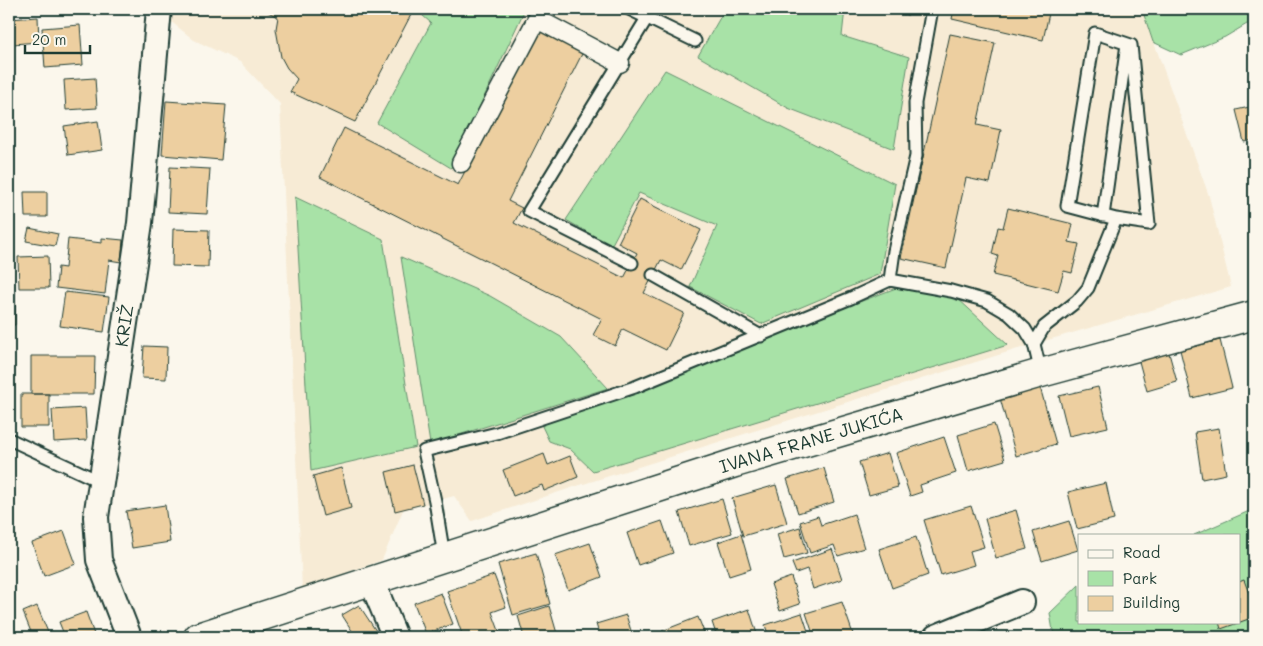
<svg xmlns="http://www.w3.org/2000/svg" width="1263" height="646" font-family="Mali,sans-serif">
<rect width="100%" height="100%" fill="#fbf7ec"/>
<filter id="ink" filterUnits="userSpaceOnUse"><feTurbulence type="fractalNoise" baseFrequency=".02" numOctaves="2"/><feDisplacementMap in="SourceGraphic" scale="10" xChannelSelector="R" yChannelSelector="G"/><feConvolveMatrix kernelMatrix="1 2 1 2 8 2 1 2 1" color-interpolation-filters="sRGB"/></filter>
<g filter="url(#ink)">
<path fill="#f7ebd5" d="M159,9H1142L1209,196L1231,287L1034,344L577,486L472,521L454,496L403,510L382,560L302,589L280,104L240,62L194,40L159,12Z"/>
<path fill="#a8e2a7" stroke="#64906e" d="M425,9H525L451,168L377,123L431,23L422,15Z
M725,9H845L842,36L909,57L894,149L788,108L698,56Z
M1142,9H1254V25L1247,24L1225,37L1181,55L1153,42Z
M665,70L895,184L880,274L761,324L690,287L717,226L639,193L611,246L566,220Z
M295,197L383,239L416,447L311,471Z
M401,257L490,296L561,337L608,388L430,444Z
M896,288L956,297L1008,345L593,471L570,449L549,441L541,424Z
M1254,509V637H1056L1053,631L1050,613L1079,585V622H1239V535H1194Z"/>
<path fill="#edcfa0" stroke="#1f3d34" d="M267,9H414L355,122L290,92L297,79L287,68L281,57L276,29L278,17L266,11Z
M875,9H909L908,15Z
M954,9H1050L1043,40L952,19Z
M38,17L39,42L13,44L14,63H9V19Z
M80,25L83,65L45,68L42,28Z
M539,25L585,48L508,201L522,208L514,223L624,278L637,253L618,243L640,199L701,230L681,270L661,260L644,293L684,313L666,350L623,329L615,346L593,335L602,319L320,177L344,128L458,185Z
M950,34L995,43L977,125L1001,130L990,183L966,178L946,268L901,258Z
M95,78L97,108L66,110L64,80Z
M166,101L226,105L221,160L162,155Z
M1254,106V140L1244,142L1236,110Z
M98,121L102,150L68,155L64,126Z
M170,167L210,169L207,214L168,212Z
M24,192H47V217H25Z
M1008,208L1073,224L1069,242L1079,244L1072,273L1064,271L1058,291L993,275L998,256L992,254L998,227L1003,228Z
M29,228L58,234L55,246L26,241Z
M173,229L209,230L208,267L172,266Z
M102,238L123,240L121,262L109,260L105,294L56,288L58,267L65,268L68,239L102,243Z
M48,256L49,288H19L18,257Z
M9,292H15V325H9Z
M65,292L109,297L104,332L60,326Z
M1220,340L1232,388L1192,398L1180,350Z
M144,346L167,347L166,379L142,378Z
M1167,346L1177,382L1147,391L1137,354Z
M31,356H95L94,394H31Z
M1038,380L1056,444L1016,456L998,391Z
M1098,387L1108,427L1069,436L1059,396Z
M21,394H49V427H21Z
M85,408L87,440L54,442L52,410Z
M994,424L1005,460L968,471L958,435Z
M1219,428L1226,474L1202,479L1195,432Z
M944,437L956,473L920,485L922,492L910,496L896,453Z
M888,453L898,487L869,495L859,462Z
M544,454L548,465L570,456L578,477L544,491L542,485L513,496L503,470Z
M413,465L423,504L395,511L386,472Z
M341,468L351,508L323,516L313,476Z
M824,468L834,502L798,513L787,479Z
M1106,483L1114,520L1077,529L1068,492Z
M776,485L787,523L743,536L732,498Z
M722,499L732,533L689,546L679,512Z
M165,505L170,542L132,548L126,511Z
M971,506L984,547L970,551L974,565L941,575L924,520Z
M1016,510L1027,549L996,558L985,519Z
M854,514L864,548L838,556L834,545L810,553L800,522L818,516L821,525Z
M662,521L673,553L638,565L627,533Z
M1069,521L1078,550L1042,561L1033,532Z
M800,527L807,553L784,559L777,534Z
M64,531L76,564L44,576L32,543Z
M741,534L751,569L729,576L718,542Z
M916,537L928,575L892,588L879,549Z
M590,543L602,577L568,590L555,555Z
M832,549L842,579L813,589L807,569L796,573L792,563Z
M536,553L550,604L513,615L498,564Z
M494,575L506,607L492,612L501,636L497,637H463L447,591Z
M791,577L800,604L780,611L771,584Z
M1244,580L1254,607V617L1221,629L1219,622H1239V582Z
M441,593L453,624L426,634L414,603Z
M842,602L854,637H814L806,613Z
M359,605L380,637H356L342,615Z
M37,606L50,637H33L23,612Z
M549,606L558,637H524L518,616Z
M749,609L758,637H717L712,622Z
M86,612L95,637H65L59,622Z
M802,613L810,637H769L765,625Z
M626,615L633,637H600L596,624Z
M698,617L706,637H665L662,631Z"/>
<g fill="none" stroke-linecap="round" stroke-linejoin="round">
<g stroke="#1f3d34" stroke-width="15">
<path id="service" d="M629,9L695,41
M1103,216L1127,44
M632,263L529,211L647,18
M653,275L761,336
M890,280L894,251L916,156L915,103L932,9
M1041,373L1034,344L1044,327L1077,301L1088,288L1116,219L1149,224L1131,45L1095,33L1067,206L1116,219
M9,439L101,482
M444,556L435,501L424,451L497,433L635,387L851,298L890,280L951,291L987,301L1009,314L1025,329L1034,344"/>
</g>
<g stroke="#1f3d34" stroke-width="21">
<path id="pedestrian" d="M461,163L537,19L620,63"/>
</g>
<g stroke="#1f3d34" stroke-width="28">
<g id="minor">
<path d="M372,582L395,637"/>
<path id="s1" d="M129,637L99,560L96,517L140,223L159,9"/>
<path d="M936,637L1022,602"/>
</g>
</g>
<g stroke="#1f3d34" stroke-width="31">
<g id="tertiary">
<path id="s2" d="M198,637L735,463L1041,373L1254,315"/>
</g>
</g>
<use href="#service" stroke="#fbf7ec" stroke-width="11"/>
<use href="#pedestrian" stroke="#fbf7ec" stroke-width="18"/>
<use href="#minor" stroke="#fbf7ec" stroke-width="24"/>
<use href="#tertiary" stroke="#fbf7ec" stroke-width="28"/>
</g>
</g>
<g text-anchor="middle" stroke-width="5" stroke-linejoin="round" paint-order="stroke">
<g font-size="18" fill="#1f3d34" stroke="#fbf7ec">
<text dy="6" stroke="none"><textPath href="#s1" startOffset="319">KRIŽ</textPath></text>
<text dy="6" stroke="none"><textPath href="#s2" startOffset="644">IVANA FRANE JUKIĆA</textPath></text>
</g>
</g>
<rect width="1263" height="646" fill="none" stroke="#fbf7ec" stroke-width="30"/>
<rect x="15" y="15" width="1233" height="616" fill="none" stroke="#1f3d34" stroke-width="2" filter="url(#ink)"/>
<rect x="1078" y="534" width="162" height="90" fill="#fbf7ec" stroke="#a3ada2"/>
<rect x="1088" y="550" width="25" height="8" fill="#fbf7ec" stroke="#a3ada2"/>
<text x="1123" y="558" font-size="15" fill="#1f3d34">Road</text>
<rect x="1088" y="571" width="25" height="15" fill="#a8e2a7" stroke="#a3ada2"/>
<text x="1123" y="584" font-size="15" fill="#1f3d34">Park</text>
<rect x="1088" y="596" width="25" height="15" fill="#edcfa0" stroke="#a3ada2"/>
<text x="1123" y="608" font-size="15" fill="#1f3d34">Building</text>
<path d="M25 45v8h65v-8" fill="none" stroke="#1f3d34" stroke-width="2.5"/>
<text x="32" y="45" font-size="15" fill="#1f3d34" stroke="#fbf7ec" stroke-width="4" paint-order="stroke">20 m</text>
</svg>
